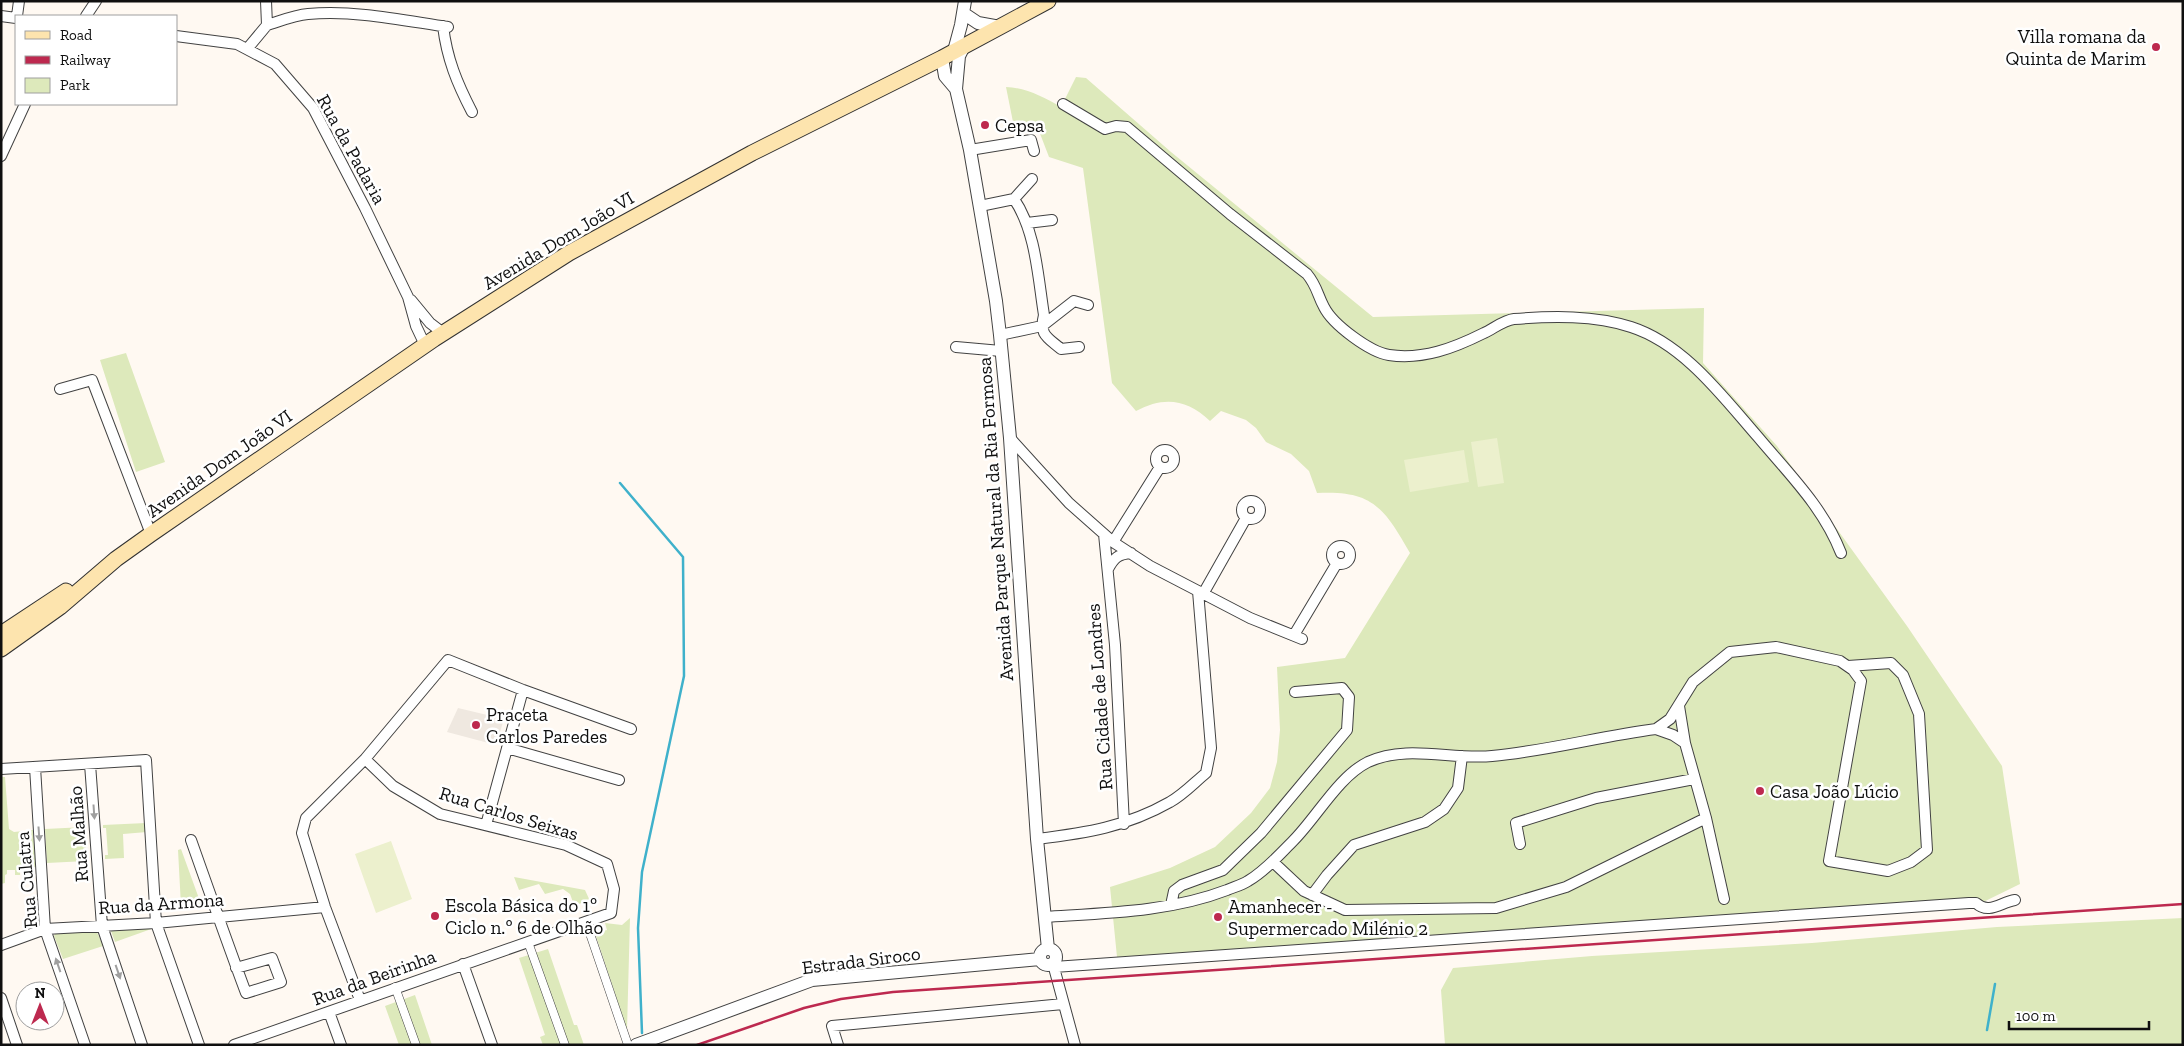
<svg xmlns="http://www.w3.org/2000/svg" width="2184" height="1046" font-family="'Zilla Slab',serif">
<rect width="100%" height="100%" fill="#fff9f2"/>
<path fill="#dde9bb" d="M1076,77L1086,78L1171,152L1373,317L1704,308L1703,363L1777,446L1907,626L2002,766L2020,884L1971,908L1117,957L1110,887L1170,868L1215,847L1251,813L1270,788L1277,762L1280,730L1277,667L1345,658L1410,553C1384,508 1373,490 1317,493L1309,471L1291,454L1266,442L1256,428L1246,420L1221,411L1210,421C1187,399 1164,396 1136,411L1112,383L1083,168L1049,157L1039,131L1034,128L1015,132L1006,87C1027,88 1043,97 1061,107Z
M126,353L165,462L136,472L100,360Z
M1,777H5L9,829L14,832L33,830L36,867L20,868V875H15V870H7V874L5,875V883L1,884Z
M146,823L147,832L123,834L124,858L105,859V855H108L106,828H103V825Z
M85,827L86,861L47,863L45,829Z
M181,849L201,904L181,906L178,850Z
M514,877L585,890L590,901L574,905L570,894L563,889L545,894L539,884L519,890Z
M630,918L627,1030L595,933L607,930L605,923L622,925Z
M2183,918V1045H1445L1441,990L1453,968L1592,956L1812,943L1997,927Z
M154,928L115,942L111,931L113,929Z
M92,931L97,932L103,946L63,959L54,936L56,932Z
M548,949L574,1025H577L584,1045H543L540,1037L545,1035L519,958Z
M415,995L432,1045H399L385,1006Z"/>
<path fill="#ecf0cd" d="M1497,438L1504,483L1478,487L1471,442Z
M1464,450L1469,482L1410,492L1404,460Z
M391,841L412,899L376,913L355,854Z"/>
<path fill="#efe8e0" d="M458,708L504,719L496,745L447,732Z"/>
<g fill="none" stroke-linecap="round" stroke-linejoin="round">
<path stroke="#3fb1cb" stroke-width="2.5" d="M620,483L683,557L684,676L642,872L638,928L642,1033
M1987,1030L1995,984"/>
<g stroke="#424242" stroke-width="9">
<path id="pedestrian" d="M586,922L628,1045
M528,942L565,1045
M395,987L416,1045"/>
</g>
<g stroke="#424242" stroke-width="12">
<path id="minor" d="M1,16L16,18
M17,16L19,1
M86,16L96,1
M267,25C280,21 295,15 308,14C356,10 401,20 448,27
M443,26C447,59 457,83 472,112
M176,36L237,44L275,64L313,108L365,208L408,297L416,326L425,345
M247,49L267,25L266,1
M1063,104L1105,129L1116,126L1127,127L1230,214L1307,274C1317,286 1317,294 1324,307C1333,325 1370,352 1389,355C1423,360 1454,348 1484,333C1493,329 1504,320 1514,319C1552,316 1594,315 1631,327C1684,344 1723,397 1758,437C1789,474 1823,507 1841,553
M970,150L1031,140L1034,151
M1,156L25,104
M1014,199L1032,179
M980,206L1014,199C1036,231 1038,278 1044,315C1039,335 1047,337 1061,349L1079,347
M1027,223L1052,220
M411,300L430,323L443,333
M1000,335L1042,326L1074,301L1088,305
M956,347L1001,351
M60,389L92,380L151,534
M1010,438L1069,503L1113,542L1150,566L1250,618L1302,639
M1156 459a9 9 0 1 1 18 0a9 9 0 1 1-18 0Z
M1242 510a9 9 0 1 1 18 0a9 9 0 1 1-18 0Z
M1104,534L1115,645L1124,824
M1113,542L1160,467
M1332 555a9 9 0 1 1 18 0a9 9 0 1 1-18 0Z
M1108,569C1114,558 1118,554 1131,553
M1203,594L1246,518
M1294,635L1337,563
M1679,706L1685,743
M1656,729L1673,735L1685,743L1706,818L1724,899
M507,748L619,780
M90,764L102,926L142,1045
M35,767L45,929L85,1045
M1,769L146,760L156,923L199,1045
M486,825L523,690
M1037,839C1086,833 1126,827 1170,802C1183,795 1194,783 1206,773L1211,748L1198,591
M191,840C209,891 227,942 246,993L281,982L272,958L236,968
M1520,844L1516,823L1596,798L1694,779
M1273,862L1304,891L1345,910L1496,908L1566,887L1706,818
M1312,895L1327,875L1354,845L1425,822L1444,809L1458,788L1462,756
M1171,905L1174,891L1182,885L1223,870L1261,833L1347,730L1349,697L1342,688L1295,692
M1045,917C1106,913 1170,912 1227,890C1234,887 1242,885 1248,881C1265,871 1279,855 1293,841C1317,817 1338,777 1368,762C1407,744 1451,760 1492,756C1547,751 1601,736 1656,729L1670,719L1693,682L1730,652L1776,647L1840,661L1853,670L1861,681L1829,861L1888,871L1911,862L1927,850L1919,714L1903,675L1891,663L1848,666
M1,945L45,929L156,923L325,907
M463,964L492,1045
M1053,964L1075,1045
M1054,967L1969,903H1976C1989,915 2001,902 2015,900
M1,998L17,1045
M360,1000L325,907L302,833L306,818L365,759L448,660L523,690L631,729
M329,1012L341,1045
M234,1045L611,913L614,889L607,864L566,845L440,814L393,786L365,759
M838,1045L832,1026L1063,1004"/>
</g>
<g stroke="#424242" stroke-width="14">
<path id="tertiary" d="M963,13L978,23L1000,27
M964,46L959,56L956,89L970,150L996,301L1000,335L1010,438L1037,839L1048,949
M954,51L961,25L965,1
M942,58L945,76L956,89
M1040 957a8 8 0 1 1 16 0a8 8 0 1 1-16 0Z
M636,1045L812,980L1040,959"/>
</g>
<g stroke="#313131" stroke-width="17">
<path id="secondary" d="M1,634L66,591
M1,649L60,607L116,559L151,534L434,339L569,253L752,153L942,58L1048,1"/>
</g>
<use href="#pedestrian" stroke="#fff" stroke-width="8"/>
<use href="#minor" stroke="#fff" stroke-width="10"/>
<use href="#tertiary" stroke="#fff" stroke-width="12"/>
<use href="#secondary" stroke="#fde4ae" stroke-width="15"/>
<path stroke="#bd294f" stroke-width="2.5" d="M697,1045L804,1008L841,999L893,992L2183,904"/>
</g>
<defs><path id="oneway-solid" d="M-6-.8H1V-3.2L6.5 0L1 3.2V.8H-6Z" transform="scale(1.25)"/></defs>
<g fill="#9f9f9f">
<use href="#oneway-solid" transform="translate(94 812) rotate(86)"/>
<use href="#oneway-solid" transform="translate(39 834) rotate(86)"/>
<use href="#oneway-solid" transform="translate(58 965) rotate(-109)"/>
<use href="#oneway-solid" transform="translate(118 972) rotate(71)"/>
</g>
<g fill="#bd294f" stroke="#fff" stroke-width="2">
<circle cx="2156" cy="47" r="5"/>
<circle cx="985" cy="125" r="5"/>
<circle cx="476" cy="725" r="5"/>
<circle cx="1760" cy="791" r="5"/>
<circle cx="435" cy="916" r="5"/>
<circle cx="1218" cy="917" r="5"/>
</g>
<g text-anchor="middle" stroke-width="5" stroke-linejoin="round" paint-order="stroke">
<g font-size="19" fill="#0f0f0f" stroke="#fff" text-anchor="start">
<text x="2146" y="43" text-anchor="end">Villa romana da<tspan x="2146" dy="22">Quinta de Marim</tspan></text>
<text x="995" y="132">Cepsa</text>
<text x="486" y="721">Praceta<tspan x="486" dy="22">Carlos Paredes</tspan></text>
<text x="1770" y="798">Casa João Lúcio</text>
<text x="445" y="912">Escola Básica do 1º<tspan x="445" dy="22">Ciclo n.º 6 de Olhão</tspan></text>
<text x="1228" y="913">Amanhecer -<tspan x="1228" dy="22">Supermercado Milénio 2</tspan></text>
</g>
<g font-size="19" fill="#0f0f0f" stroke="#fff">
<text transform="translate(352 149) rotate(61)" y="7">Rua da Padaria</text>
<text transform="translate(558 240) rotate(-31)" y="7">Avenida Dom João VI</text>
<text transform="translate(219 463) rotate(-35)" y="7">Avenida Dom João VI</text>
<text transform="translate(995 519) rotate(-94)" y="7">Avenida Parque Natural da Ria Formosa</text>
<text transform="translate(1099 697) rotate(-94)" y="7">Rua Cidade de Londres</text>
<text transform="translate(509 813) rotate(17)" y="7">Rua Carlos Seixas</text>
<text transform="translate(78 834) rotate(-94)" y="7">Rua Malhão</text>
<text transform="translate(26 880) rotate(-95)" y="7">Rua Culatra</text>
<text transform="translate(161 903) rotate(-4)" y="7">Rua da Armona</text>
<text transform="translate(861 960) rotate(-7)" y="7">Estrada Siroco</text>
<text transform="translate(374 977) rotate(-20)" y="7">Rua da Beirinha</text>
</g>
</g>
<rect width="2184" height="1046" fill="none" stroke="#0f0f0f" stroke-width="5"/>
<rect x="15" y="15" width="162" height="90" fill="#ffffff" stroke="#9f9f9f"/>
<rect x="25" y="31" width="25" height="8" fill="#fde4ae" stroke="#9f9f9f"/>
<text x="60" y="40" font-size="15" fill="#0f0f0f">Road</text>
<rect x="25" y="56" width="25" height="8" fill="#bd294f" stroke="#9f9f9f"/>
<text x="60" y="65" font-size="15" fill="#0f0f0f">Railway</text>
<rect x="25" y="78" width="25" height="15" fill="#dde9bb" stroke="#9f9f9f"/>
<text x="60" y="90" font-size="15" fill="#0f0f0f">Park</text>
<g transform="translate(40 1006)"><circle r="24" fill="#ffffff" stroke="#9f9f9f"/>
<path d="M0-4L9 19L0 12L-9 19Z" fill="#bd294f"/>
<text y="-8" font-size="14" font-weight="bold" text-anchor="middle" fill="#0f0f0f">N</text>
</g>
<path d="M2009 1021v8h140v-8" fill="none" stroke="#0f0f0f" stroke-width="2.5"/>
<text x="2016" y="1021" font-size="15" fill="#0f0f0f" stroke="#ffffff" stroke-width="4" paint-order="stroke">100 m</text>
</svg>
